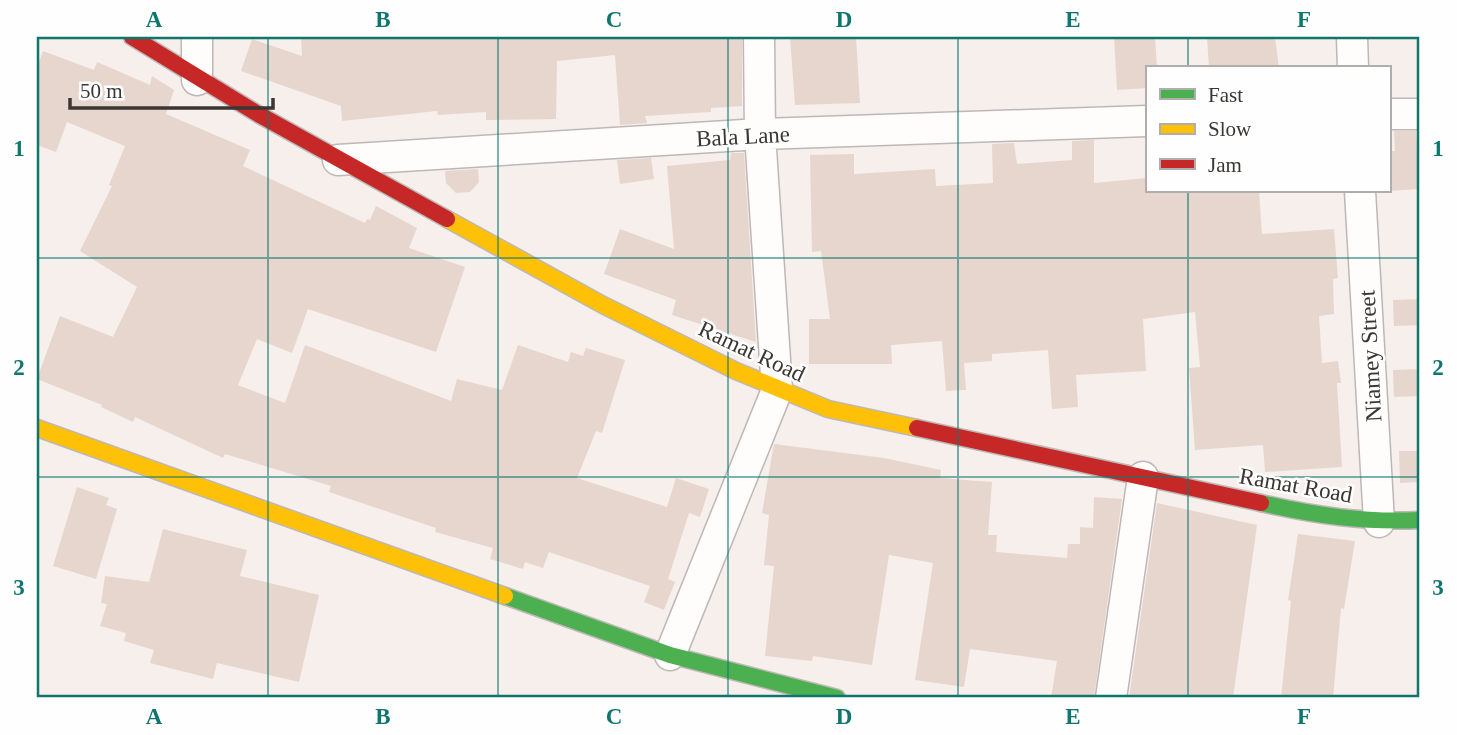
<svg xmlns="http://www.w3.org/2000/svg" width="1457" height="735" font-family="Georgia,serif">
<rect width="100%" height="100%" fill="#f6efec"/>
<path fill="#e7d6ce" d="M301,37H742V106L711,108V112L645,116L647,123L620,125L615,55L557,61L556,119L486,120V112L438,115L437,111L342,121L341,106L241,71L252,39L302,56Z
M790,37H856L860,103L795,105Z
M1114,37H1155L1157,68H1147V88L1117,90Z
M1207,37H1275L1279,68H1209Z
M43,51L94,70L97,62L150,85L152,76L174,90L166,114L250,150L243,166L365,223L367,219L370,220L376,206L417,228L409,248L465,267L436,352L308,309L292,353L257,339L238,385L285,403L305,345L451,401L457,379L502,390L518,345L568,362L571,352L583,356L586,348L625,360L602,433L596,431L577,478L667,507L676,478L709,489L700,517L689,513L668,579L675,582L664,610L644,602L650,586L549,552L543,568L525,562L523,569L490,559L493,548L435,532L436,528L329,492L331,486L225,454L223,458L135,417L133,422L101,407L102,405L37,379L60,316L113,337L137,287L80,251L112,186L109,185L125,146L67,122L56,152L37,145V67Z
M1394,131H1416L1420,189L1389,191V151H1395Z
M1094,140V183L1147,178V191H1259L1262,234L1334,229L1338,278L1333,279L1334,314L1319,316L1322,363L1338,361L1341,383H1337L1342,467L1265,472L1263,445L1195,450L1189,368L1200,367L1195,312L1143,319L1146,371L1076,375L1078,407L1052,409L1048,350L992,354V361L964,363L966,390L946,391L942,341L891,345L892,364H809V319H830L821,251L812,252L810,155L854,154V174L935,169L936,186L993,183L992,144L1014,143L1017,164L1072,160V141Z
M731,153H744L756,342L672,315L676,300L604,274L620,229L674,249L667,166L730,160Z
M651,158L654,179L620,184L617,160Z
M478,169L479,182L470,192L456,193L446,183L445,171Z
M1420,299V325L1394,326L1393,300Z
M1420,369V396L1394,397L1393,370Z
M774,444L884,458L941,470L940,478L992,482L988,535H997L996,552L1067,558L1068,544H1080V527L1093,528L1094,497L1122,499L1094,698H1051L1057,661L970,649L964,687L915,680L933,563L889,555L872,665L813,656L812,661L765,656L774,566L764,565L769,515L762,513Z
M1399,451H1420V482L1400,483Z
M77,487L109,498L106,505L117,509L96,579L53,566Z
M1157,503L1257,525L1233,698H1129Z
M163,529L247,550L240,576L319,595L299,682L217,663L213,679L150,663L154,650L124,641L126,633L100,626L107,604L101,603L105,576L149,582Z
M1298,534L1355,541L1344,609L1341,608L1333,698H1281L1291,601L1288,600Z"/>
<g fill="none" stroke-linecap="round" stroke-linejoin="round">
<g stroke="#bdb8b6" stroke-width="33">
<path id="street" d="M197,37V80
M1352,37L1353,68
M1389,114H1420
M338,160L760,134L1147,121
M1360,191L1379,522
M670,655L777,390L760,134L759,37
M1111,698L1143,477"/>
</g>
<g stroke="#bdb8b6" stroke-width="19">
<path id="fast" d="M1261,503C1314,515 1365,523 1420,520
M505,596L670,655L837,698"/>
</g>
<g stroke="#bdb8b6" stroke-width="19">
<path id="slow" d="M447,219L603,305L736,371L828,409L917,428
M37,428L505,596"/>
</g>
<g stroke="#bdb8b6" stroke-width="19">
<path id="jam" d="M132,37L258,114L447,219
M917,428L1261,503"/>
</g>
<use href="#street" stroke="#fefdfc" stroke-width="30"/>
<use href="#fast" stroke="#4caf50" stroke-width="16"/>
<use href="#slow" stroke="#ffc107" stroke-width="16"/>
<use href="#jam" stroke="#c62828" stroke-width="16"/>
</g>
<path fill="none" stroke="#0f766e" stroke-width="2" stroke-opacity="0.55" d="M268,37V698M498,37V698M728,37V698M958,37V698M1188,37V68M1188,191V698M37,258H1420M37,477H1420"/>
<g text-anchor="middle" stroke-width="5" stroke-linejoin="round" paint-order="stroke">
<g font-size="23" fill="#3a3634" stroke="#fefefe">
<text transform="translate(743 136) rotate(-3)" y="8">Bala Lane</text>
<text transform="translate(752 351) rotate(25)" y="8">Ramat Road</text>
<text transform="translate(1370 356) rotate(-93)" y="8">Niamey Street</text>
<text transform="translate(1296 485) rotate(10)" y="8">Ramat Road</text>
</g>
</g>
<rect width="1457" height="735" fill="none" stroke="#fefefe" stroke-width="77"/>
<rect x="1146" y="66" width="245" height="126" fill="#fefefe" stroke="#b0aead" stroke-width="2"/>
<rect x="1160" y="89" width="35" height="10" fill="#4caf50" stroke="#b0aead" stroke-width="2"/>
<text x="1208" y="102" font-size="21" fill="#3a3634">Fast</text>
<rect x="1160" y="124" width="35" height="10" fill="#ffc107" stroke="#b0aead" stroke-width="2"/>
<text x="1208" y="136" font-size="21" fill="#3a3634">Slow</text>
<rect x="1160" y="159" width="35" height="10" fill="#c62828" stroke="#b0aead" stroke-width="2"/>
<text x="1208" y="172" font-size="21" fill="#3a3634">Jam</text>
<path d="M70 98v10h203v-10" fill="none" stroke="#3a3634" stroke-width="3.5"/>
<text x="80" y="98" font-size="21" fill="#3a3634" stroke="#fefefe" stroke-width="5" paint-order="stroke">50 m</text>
<rect x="38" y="38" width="1380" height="658" fill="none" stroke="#0f766e" stroke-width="2.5"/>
<g font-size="23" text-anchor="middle" font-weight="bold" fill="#0f766e">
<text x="154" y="27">A</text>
<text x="383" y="27">B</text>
<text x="614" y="27">C</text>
<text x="844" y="27">D</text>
<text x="1073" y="27">E</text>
<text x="1304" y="27">F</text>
<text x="19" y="156">1</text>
<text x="1438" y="156">1</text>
<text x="19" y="375">2</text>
<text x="1438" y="375">2</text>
<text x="19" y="595">3</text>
<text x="1438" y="595">3</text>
<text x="154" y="724">A</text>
<text x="383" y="724">B</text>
<text x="614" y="724">C</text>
<text x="844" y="724">D</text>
<text x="1073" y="724">E</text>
<text x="1304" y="724">F</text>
</g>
</svg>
